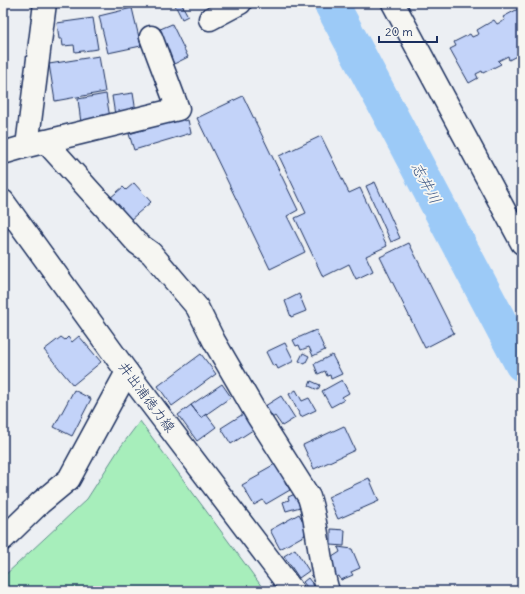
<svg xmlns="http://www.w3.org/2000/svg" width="525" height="594" font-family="Delius,'Klee One',sans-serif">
<rect width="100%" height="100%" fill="#eceff3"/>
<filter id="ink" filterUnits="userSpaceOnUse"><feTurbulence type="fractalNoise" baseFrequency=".025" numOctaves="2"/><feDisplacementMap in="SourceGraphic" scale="8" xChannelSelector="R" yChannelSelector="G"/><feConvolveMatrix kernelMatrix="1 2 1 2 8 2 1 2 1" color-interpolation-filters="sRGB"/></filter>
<g filter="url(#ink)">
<path fill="#a7eebb" stroke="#618e8c" d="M140,421L265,591H3V577L87,499L119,449Z"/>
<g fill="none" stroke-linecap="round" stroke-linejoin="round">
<path stroke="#9ccaf7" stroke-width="35" d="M331,3L522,364"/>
</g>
<path fill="#c3d3f9" stroke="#1b2f5e" d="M62,3H96V6Z
M174,3H181L188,16L182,19Z
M132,8L141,46L108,53L99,16Z
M518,9L520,11L522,10V53L509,60L508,56L498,61L501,64L483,73L482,71L476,74L478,78L469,83L450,49L456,46L454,42L470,34L472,37L479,34L477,30L494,20L497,24L505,20L503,17Z
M93,18L98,49L75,52L74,45L63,46L62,39H59L57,23Z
M172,24L188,57L174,64L158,30Z
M99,56L105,92L55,101L49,64Z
M133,93L136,112L115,115L112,96Z
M106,94L110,118L81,123L78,99Z
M243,96L298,210L287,216L305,252L270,269L197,118Z
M183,118L184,121L188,120L191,133L134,150L129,134Z
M321,136L349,193L360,188L387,246L366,256L373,271L356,279L349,264L323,277L295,218L306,213L279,156Z
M375,182L400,238L391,242L366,186Z
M134,183L151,202L130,220L110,198L123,187L126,190Z
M409,243L454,333L425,348L380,257Z
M299,294L306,311L291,317L285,301Z
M316,330L325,350L313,356L309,347L301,350L299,345L296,346L293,340Z
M79,336L101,362L73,385L44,350L61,337L65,340L68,337L72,342Z
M285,343L294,361L278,369L276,365L273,366L266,352Z
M303,353L309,356L305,364L299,361Z
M201,354L216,374L172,406L158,386Z
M332,355L342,374L331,379L330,375L327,376L325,371L318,374L314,364Z
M342,380L349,393L342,397L344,400L331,407L322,391Z
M311,381L320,385L318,390L309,386Z
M222,384L231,397L201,418L191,405Z
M74,390L91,399L72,436L54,427Z
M296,390L302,401L309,398L316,410L301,417L289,394Z
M281,396L295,418L282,426L275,416L272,418L265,406Z
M191,405L201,418L206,414L216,427L197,441L178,415Z
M248,411L259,426L231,444L221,428Z
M344,426L355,450L314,469L303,445Z
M275,464L279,471L284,469L290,479L285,482L290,490L266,504L263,500L254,505L242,485L260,475L259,473Z
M369,478L379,501L338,519L328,497Z
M295,494L300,507L286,511L283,502L289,500L288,497Z
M299,514L305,525V535L280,549L270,530Z
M331,529L345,530L344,546L331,545Z
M338,547L352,549L360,568L351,572L353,575L341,580L339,576L334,578L326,561L340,552Z
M295,549L309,571L299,578L284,556Z
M308,578L318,591H310L303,582Z"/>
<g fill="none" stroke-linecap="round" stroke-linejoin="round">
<g stroke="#1b2f5e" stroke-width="25">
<path id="minor" d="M393,3L522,243
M210,19L240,3
M45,141L137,243L151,253L197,307L214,341L257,415L309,497C319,528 318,560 328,591
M27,146L178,109L151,37
M3,153L27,146L45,3
M3,539L40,503L69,479L127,372"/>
</g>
<g stroke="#1b2f5e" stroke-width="25">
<path id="major" d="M3,201L127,372L293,591"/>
</g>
<use href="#minor" stroke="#f6f6f2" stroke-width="22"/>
<use href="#major" stroke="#f6f6f2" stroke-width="22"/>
</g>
</g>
<g text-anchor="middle" stroke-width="3.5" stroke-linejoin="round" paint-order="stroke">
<g font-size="14" fill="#1b2f5e" stroke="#f6f6f2">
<text transform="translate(147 397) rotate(53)" y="5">井出浦徳力線</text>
</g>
<g font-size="15" font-style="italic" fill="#3b5684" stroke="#f6f6f2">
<text transform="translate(426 183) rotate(62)" y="5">志井川</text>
</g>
</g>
<rect width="525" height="594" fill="none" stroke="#f6f6f2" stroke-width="16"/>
<rect x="8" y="8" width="509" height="578" fill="none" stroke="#1b2f5e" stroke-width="1.5" filter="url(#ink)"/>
<path d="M379 36v6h58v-6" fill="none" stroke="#1b2f5e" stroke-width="2"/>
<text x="385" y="36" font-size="12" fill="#1b2f5e" stroke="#f6f6f2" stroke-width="3" paint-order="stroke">20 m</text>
</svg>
